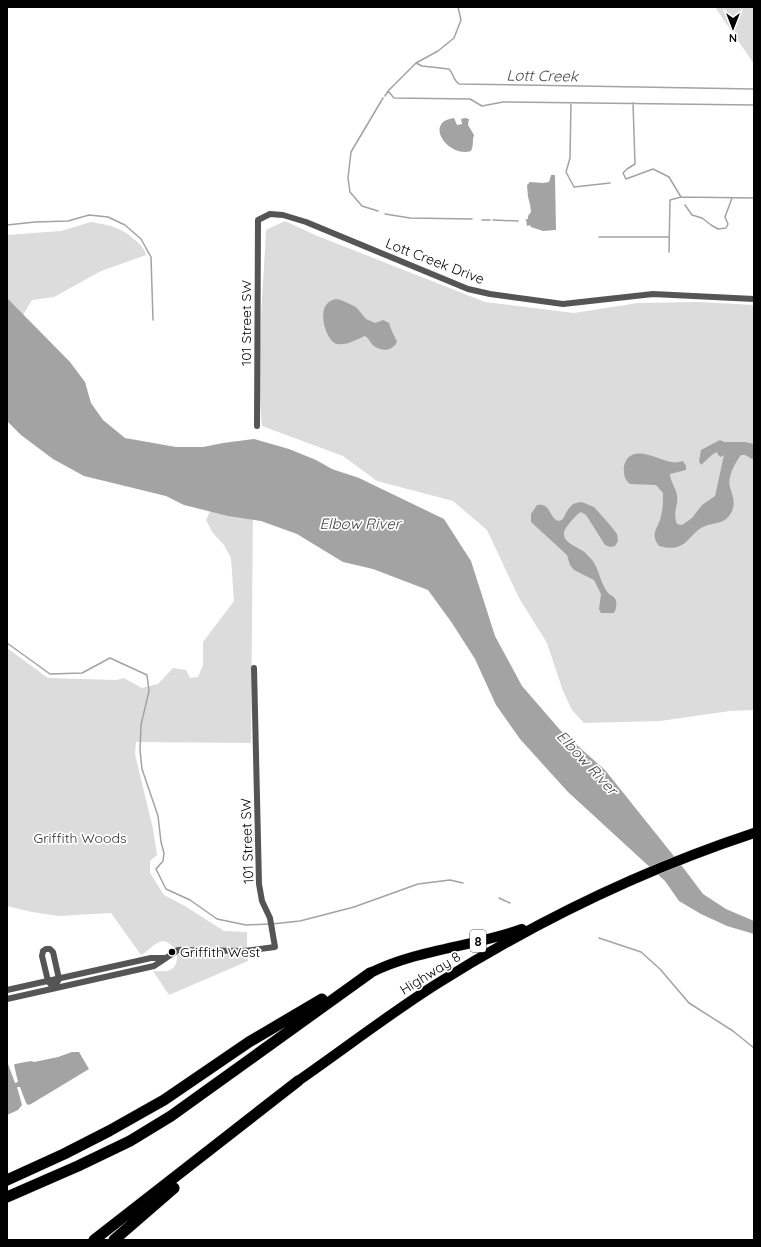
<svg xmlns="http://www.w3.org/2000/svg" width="761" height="1247" font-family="Quicksand,sans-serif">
<rect width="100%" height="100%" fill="#fff"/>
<path fill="#dcdcdc" d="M714,7H754V64L715,7Z
M285,221L315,235L485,302L574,313L638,303L699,302L754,305V710L730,711L660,721L584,723L572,710L563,691L547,643L519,598L487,530L453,501L377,481L343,456L262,426C256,363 263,293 266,230Z
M91,222C109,225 121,227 135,240C140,244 144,248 146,255L101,271L54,297L32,300L7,341V235L61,231Z
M253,500L251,743L136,742L135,754L153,829L157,855L150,861V873L164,895L185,906L224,931L247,932V949L174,948C160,932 153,949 141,955L111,913L59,916L32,912L7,906V648L48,678L116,680L124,678L142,688L158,684L173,668L186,670L190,678L198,677L203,665V642L234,601L231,558L224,545L213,533L206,520L213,505Z
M179,953L248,955V961L169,995L153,971C166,972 178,972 177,955Z"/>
<path fill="#a3a3a3" d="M454,118L457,125L462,124L461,119L465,118L469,119L468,125L474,135C472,141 474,145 471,151C448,158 423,122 454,118Z
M551,175H555L556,230L543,231L531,227L530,225L527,226L526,219H528V216L531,212L530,204L528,197L527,185L530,182L543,183L549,182Z
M7,298L70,362L85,382L91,403L103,420L125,438L176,447H203L223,443L254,439L289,449L316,460L332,469L359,478L444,519L471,561L495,636L522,686L561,731L605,770L685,870L703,894L726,909L754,921V934L727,926L701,914L679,901L665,881L568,792L520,739L496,705L475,659L452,623L428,590L373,569L343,562L297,534L261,521L228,516L184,505L166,496L84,476L53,459L21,435L7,421Z
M336,299L341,300L356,307L366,319L375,323L383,320L389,323C391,330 394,335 397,342C392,351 383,352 374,346C370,343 369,338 365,336C357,339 346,346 337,344C326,341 319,314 326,305C329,301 332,300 336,299Z
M720,440L724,442H745L754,444V460L745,455H741C735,463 727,477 730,487C732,495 736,502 732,511C725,526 714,521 701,528C692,533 688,544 677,547C671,549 664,547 659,546C649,533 659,528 661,516C663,509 663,501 663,493L656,485L630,484C625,480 624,476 624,471C623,467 625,462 627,459C637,446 659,460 671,462C675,463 679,462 683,461L686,466V470L670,474C670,481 676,488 677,495C679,506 672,511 677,524L682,525L692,518L702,505L715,496L724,455L721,457L718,455L717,452L713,454L701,465L699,461L701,450Z
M582,502L594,507L610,525L617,534L618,541L615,546L610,547L605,545L586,515L581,512C576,515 572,520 568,525C556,539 573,545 583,551C586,553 589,557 592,560C599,568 600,583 608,593C611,596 615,596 616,601C617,606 616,609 614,613H601L599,609L601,594L594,580L574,570L570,565L567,555L531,522V514L537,505C551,503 548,516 558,521L562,520C569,510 568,503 582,502Z
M72,1052H79L89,1069L31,1104L28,1105L26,1103L20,1087H17L22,1105L18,1110L7,1115V1065L8,1064L15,1083L18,1082L14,1065L15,1064L31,1061L34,1062L58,1057Z"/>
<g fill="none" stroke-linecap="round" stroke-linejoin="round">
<path stroke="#a3a3a3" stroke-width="1.5" d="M416,63L422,66L449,69C454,74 452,79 459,84L754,89
M388,91L394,98L470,99L482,106L503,102L754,105
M385,96L388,91L416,63L438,51L454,38L461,20L458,7
M571,103L570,158L566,172L574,187L610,183
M633,103L635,164L627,169L623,173L626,179L653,169L669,177L681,197L754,198
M685,205L692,215L702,218L711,225L718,229L726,228L728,224L725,217L732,198
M378,211L362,206L350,192L348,178L351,152L383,98
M385,214L410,218L472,219
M482,220H490
M493,220L518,221
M7,225L35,222L68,221L89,215L108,217L125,225L141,239L151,257L153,320
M599,237H669
M669,252L670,200L681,197
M7,643L50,674L82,673L110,658L147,675L149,691L141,725L140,750L142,769L158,816L161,842L164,853L163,861L156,869L166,889L190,900L217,919L246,925L268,924
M499,898L510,903
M272,924L300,921L354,907L418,884L450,880L463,883
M599,938L641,952L660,969L689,1003L733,1031L754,1048"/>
<g stroke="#dbdbdb" stroke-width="11">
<path id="primary" d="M370,973C418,949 472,947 522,929
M298,1081C344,1049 388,1015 435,985C535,922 642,870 754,833"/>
</g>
<g stroke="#dbdbdb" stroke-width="12">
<path id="highway" d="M7,1180L64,1154L109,1131L164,1100L249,1042L322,999
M7,1197L78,1166L130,1141L171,1116L370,973
M94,1240L298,1081
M114,1240L174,1188"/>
</g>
<path stroke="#555" stroke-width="6" d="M257,426L258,220L270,214L283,215L306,222L468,289L490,294L563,304L653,294L754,299
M46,949H50L53,952L59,979L54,988L48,981L42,956L43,951Z
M7,990L151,958H165
M7,999L154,966L178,950L244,951L275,947L270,918L262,901L259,884L254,668"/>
<use href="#primary" stroke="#000" stroke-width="10"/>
<use href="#highway" stroke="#000" stroke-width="11"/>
</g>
<circle fill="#000" stroke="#fff" stroke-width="1.5" cx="172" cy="952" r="4"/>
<g text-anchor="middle" stroke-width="3.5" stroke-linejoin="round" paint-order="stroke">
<rect fill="#fff" stroke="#4c4c4c" stroke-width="1" x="470" y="930" width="16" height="22" rx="3"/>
<g font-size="13" font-weight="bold" fill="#000">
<text x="478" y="946">8</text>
</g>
<g font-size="14" fill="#000" stroke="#fff">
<text transform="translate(435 261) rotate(21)" y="5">Lott Creek Drive</text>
<text transform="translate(246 323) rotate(-90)" y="5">101 Street SW</text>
<text transform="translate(247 841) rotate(-92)" y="5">101 Street SW</text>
<text transform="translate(430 973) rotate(-32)" y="5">Highway 8</text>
</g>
<g font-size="14" fill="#333" stroke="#fff">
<text x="80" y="843">Griffith Woods</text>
</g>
<g font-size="14" fill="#000" stroke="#fff" text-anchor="start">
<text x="180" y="957">Griffith West</text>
</g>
<g font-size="15" font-style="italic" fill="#444" stroke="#fff">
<text transform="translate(542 76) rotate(1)" y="5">Lott Creek</text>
<text x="360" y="529">Elbow River</text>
<text transform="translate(587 763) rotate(47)" y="5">Elbow River</text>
</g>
</g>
<rect width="761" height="1247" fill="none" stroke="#000000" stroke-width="16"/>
<g transform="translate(733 28) rotate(180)" stroke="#ffffff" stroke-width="3" paint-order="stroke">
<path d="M0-3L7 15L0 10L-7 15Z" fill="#000000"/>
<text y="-6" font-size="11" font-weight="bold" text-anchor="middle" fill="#000000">N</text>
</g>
</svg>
